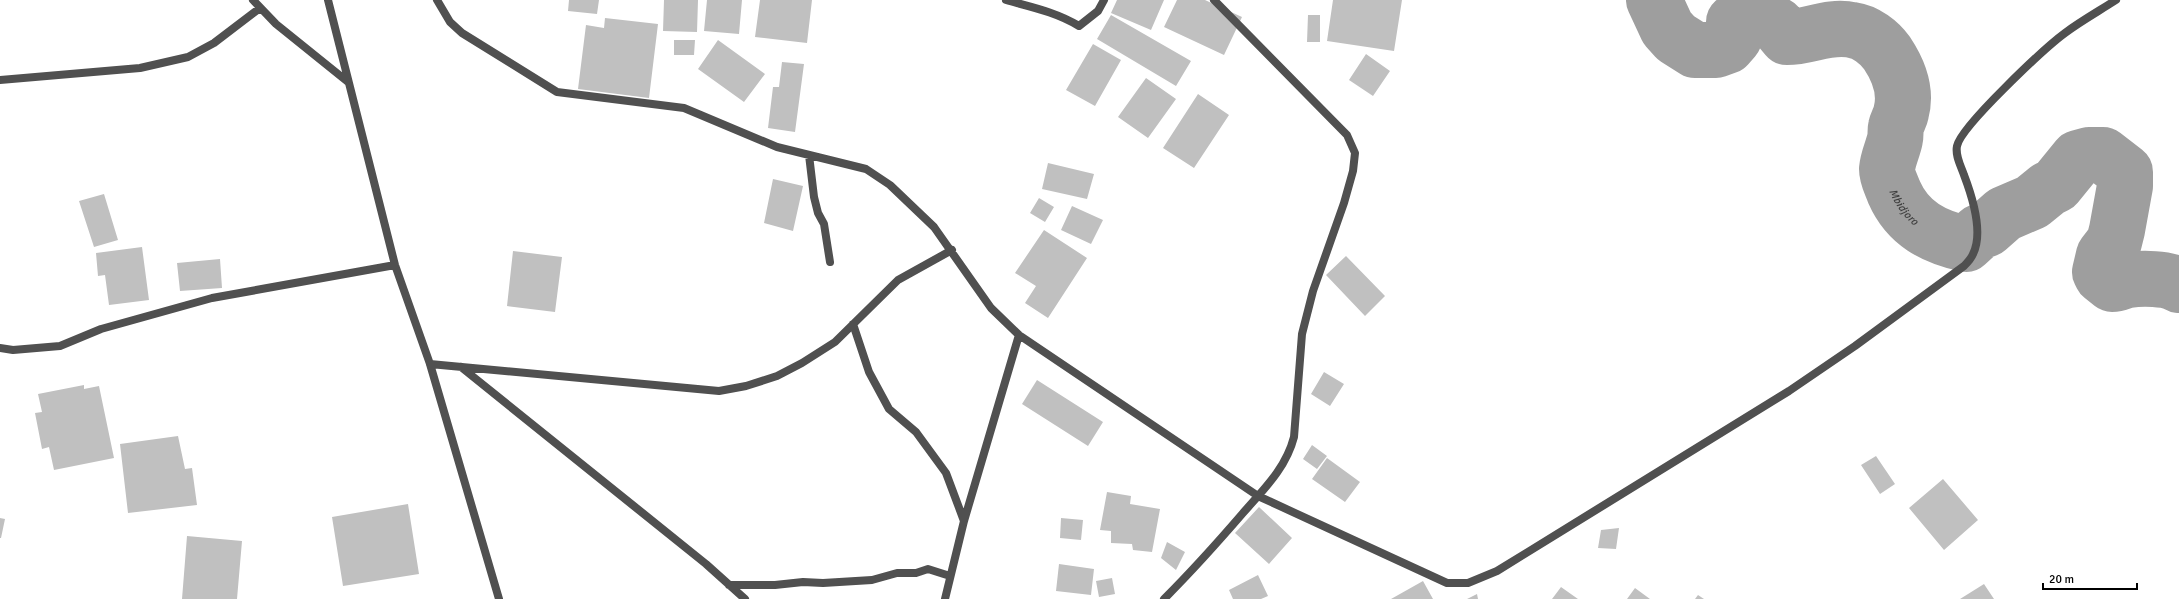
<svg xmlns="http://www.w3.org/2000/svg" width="2179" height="599" font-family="Signika,sans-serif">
<rect width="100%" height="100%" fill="#fff"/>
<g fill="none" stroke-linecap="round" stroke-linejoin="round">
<path stroke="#9e9e9e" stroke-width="56" id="s1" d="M1654,0L1667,28L1676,38L1695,50H1716L1727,46L1734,38V22L1743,14L1760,18L1777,25L1787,37C1809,37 1829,25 1852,30C1866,32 1879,42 1887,53C1899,71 1907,91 1901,113C1900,118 1897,122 1896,127C1895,131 1896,135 1895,139C1893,149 1888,158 1887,169C1887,177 1891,184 1894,192C1908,224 1934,237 1966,244L1979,232L1987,229L2004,214L2032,202L2048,189L2056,185L2078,158L2089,155H2103L2125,172V186L2117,230L2114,242L2104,255L2100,272L2102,276L2112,284C2119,284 2122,281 2128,280C2142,278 2167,278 2179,285"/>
</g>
<path fill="#c0c0c0" d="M569,0H599L597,14L568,11Z
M664,0H698L697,32L663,31Z
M707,0H742L739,34L704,31Z
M760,0H812L807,43L755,37Z
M1117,0H1164L1151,30L1111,13Z
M1177,0H1205L1242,17L1224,55L1164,27Z
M1333,0H1402L1394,51L1327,41Z
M1111,15L1191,61L1176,86L1097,39Z
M1308,15H1320V42H1307Z
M605,18L658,24L649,98L578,89L586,25L604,28Z
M674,40H695L694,55H674Z
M718,40L765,74L744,102L698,69Z
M1093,44L1121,60L1095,106L1066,90Z
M1366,54L1390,71L1373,96L1349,80Z
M782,62L804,64L795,132L768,128L773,87H779Z
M1146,78L1176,99L1148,138L1118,117Z
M1198,94L1229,115L1194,168L1163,148Z
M1048,163L1094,174L1087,199L1042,189Z
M773,179L803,186L793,231L764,223Z
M104,194L118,240L94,247L79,201Z
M1039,198L1054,207L1045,222L1030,213Z
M1072,206L1103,220L1091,244L1061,230Z
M1044,230L1087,258L1048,318L1025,303L1036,286L1015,273Z
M142,247L149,300L109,305L105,275L98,276L96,253Z
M513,251L562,257L555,312L507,306Z
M1346,256L1385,296L1365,316L1326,275Z
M220,259L222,288L180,291L177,263Z
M1324,372L1344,384L1330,406L1311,394Z
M1037,380L1103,422L1088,446L1022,404Z
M84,385V389L99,386L114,458L54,470L49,447L42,449L35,413L42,412L38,394Z
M178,436L185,469L192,468L197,505L128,513L120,444Z
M1312,445L1327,456L1317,469L1303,459Z
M1876,456L1895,484L1880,494L1861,465Z
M1327,458L1360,482L1345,502L1312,479Z
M1943,479L1978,520L1944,550L1909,508Z
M1107,492L1131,496L1130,504L1160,509L1152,552L1133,550L1132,544L1111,543V531L1100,530Z
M408,504L419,574L343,586L332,517Z
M1259,507L1292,538L1269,564L1235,533Z
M0,518L5,519L1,538H0Z
M1061,518L1083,520L1081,540L1060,538Z
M1619,528L1616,549L1598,548L1601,530Z
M187,536L242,541L237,599H182Z
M1167,542L1185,552L1176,570L1161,558Z
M1059,564L1094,569L1091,595L1056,591Z
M1258,575L1268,596L1261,599H1233L1229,590Z
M1112,578L1115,594L1099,597L1096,581Z
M1423,581L1433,599H1391Z
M1984,584L1994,599H1960Z
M1561,587L1578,599H1552Z
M1635,588L1650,599H1627Z
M1477,594L1478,599H1467Z
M1698,595L1704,599H1695Z"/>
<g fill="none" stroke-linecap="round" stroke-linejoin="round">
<path stroke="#505050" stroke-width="8" d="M253,0L276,24L348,82
M328,0L395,265L430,364L499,599
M437,0L450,22L462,33L557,92L684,108L777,147L866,169L890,185L934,227L991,308L1019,335L1258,496L1447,583H1468L1497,571L1789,391L1855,346L1964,266C1967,263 1971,259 1973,254C1984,232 1972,196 1964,175C1961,166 1955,156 1957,146C1961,126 2046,47 2065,33C2081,21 2099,11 2116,0
M1006,0C1031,7 1056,12 1079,26L1098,11L1104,0
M0,80L140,68L188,57L214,43L260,8
M809,155L814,197L818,213L824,224L830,262
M853,324L869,372L889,409L916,432L946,473L964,521
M0,348L13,350L60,346L101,329L212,298L395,265
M430,364L719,391L746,386L777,376L802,363L835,342L898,280L952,250
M461,367L706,564L745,599
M729,585H775L803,582L823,583L872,580L897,573H916L928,569L950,576
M945,599L964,521L1019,335
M1164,599C1192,571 1218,542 1243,513C1264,489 1286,468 1294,437L1302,334L1313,291L1344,203L1353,171L1355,153L1347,135L1214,0"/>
</g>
<g text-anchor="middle" stroke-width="4" stroke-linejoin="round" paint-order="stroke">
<g font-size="11" font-style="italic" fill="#3f3f3f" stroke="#fff">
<text dy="4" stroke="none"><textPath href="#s1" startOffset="462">Mbidjoro</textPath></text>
</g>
</g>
<path d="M2043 583v6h94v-6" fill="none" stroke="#000000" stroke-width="2"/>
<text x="2049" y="583" font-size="12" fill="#000000" stroke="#ffffff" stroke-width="3" paint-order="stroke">20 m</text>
</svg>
